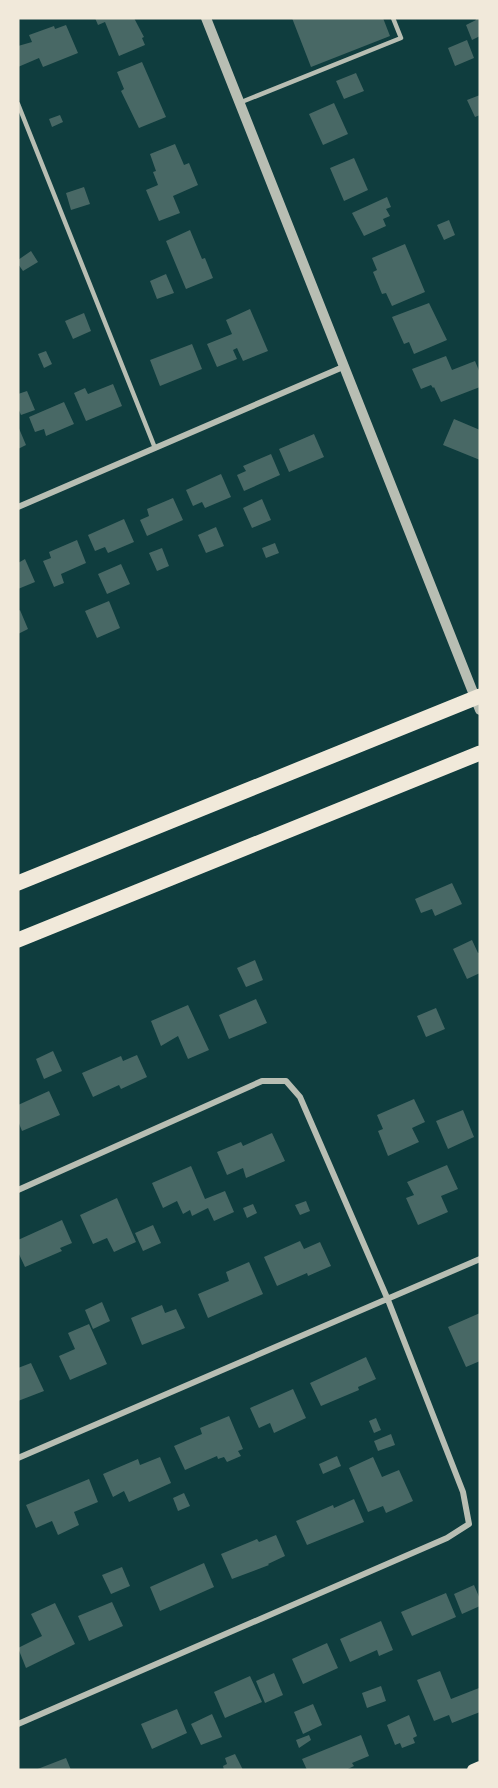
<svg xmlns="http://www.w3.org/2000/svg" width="498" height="1788" font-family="Karla,sans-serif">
<rect width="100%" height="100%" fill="#0f3d3e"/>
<path fill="#486865" d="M95,18H134L144,37L142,38L145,45L119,56L105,22L98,25Z
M292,18H383L390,36L311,67Z
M475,18H480V36L472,40L466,25L476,20Z
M66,25L78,53L43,67L39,58L18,67V46L32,42L29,35L54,26L55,29Z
M467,40L474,58L455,66L448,48Z
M142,62L166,117L139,128L121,91L124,89L117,72Z
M356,73L364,91L344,99L336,81Z
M480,95V115L475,117L467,100Z
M334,103L348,134L323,145L309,114Z
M60,115L63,122L52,127L49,119Z
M175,144L184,165L189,163L198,185L173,196L180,213L159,221L146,190L158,185L153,172L156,171L150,154Z
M354,158L368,190L344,201L330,168Z
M84,187L90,204L71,210L66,193Z
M387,197L391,207L386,209L390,216L383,219L386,226L364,236L352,213Z
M449,220L455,235L444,240L437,225Z
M190,230L202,259L205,258L213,278L186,289L166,241Z
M405,244L425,292L392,306L386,293L382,294L373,272L377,270L372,258Z
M31,251L38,262L23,271L18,264V260Z
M166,274L174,293L157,299L150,281Z
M429,303L447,340L414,354L409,342L404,344L392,317Z
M250,309L268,351L243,361L237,348L233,350L237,359L217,367L207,344L232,334L226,320Z
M84,313L91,331L73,339L65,321Z
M192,344L202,369L160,386L150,360Z
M46,351L52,364L44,368L38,354Z
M446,356L452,370L475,361L480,373V387L441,402L434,387L433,388L431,385L421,389L412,369Z
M113,384L122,406L86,421L74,393L85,388L88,394Z
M27,391L35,410L21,415L18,408V394Z
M64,402L74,424L46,436L44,429L35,432L29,417Z
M454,419L480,430V460L443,445Z
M18,426L26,445L18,449Z
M314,434L324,457L289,472L279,449Z
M271,454L280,475L244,491L237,475L246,471L243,466Z
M221,474L231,497L205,508L202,502L193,506L186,490Z
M173,498L183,520L147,536L140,520L149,516L147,509Z
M262,499L271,520L252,528L243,508Z
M124,519L134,542L108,553L105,547L95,551L88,535Z
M216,527L224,546L206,553L198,535Z
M77,540L86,563L61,574L64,583L54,587L43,561L51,558L49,552Z
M275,543L279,553L266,558L262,548Z
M162,548L169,566L157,571L149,553Z
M25,559L35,582L18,589V563Z
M121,564L130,584L107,594L98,574Z
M109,601L120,628L97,638L85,611Z
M20,610L28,629L18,634V611Z
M452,883L462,904L435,916L432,909L421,913L415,899Z
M472,940L478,953L480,952V973L467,979L453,949Z
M255,960L263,980L246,987L237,968Z
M256,999L267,1023L229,1039L219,1015Z
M188,1005L209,1050L188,1059L178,1036L161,1046L151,1021Z
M436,1008L445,1029L426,1037L417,1016Z
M53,1051L62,1071L44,1079L36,1059Z
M137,1055L147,1077L121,1089L119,1085L93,1097L82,1073L121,1056L123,1061Z
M49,1091L60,1115L22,1131L18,1121V1105Z
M414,1099L425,1122L412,1128L419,1142L388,1156L378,1131L383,1129L377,1115Z
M463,1110L474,1137L448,1149L436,1121Z
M272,1133L285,1161L246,1178L243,1168L227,1175L217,1152L241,1142L243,1146Z
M447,1165L458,1189L441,1196L448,1212L418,1225L406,1198L414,1195L407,1182Z
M191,1166L205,1199L225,1191L234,1212L214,1221L208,1208L192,1216L190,1210L183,1214L177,1201L163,1208L152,1183Z
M117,1198L136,1242L114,1252L107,1238L93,1244L80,1215Z
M306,1201L310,1211L300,1215L295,1205Z
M253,1204L257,1213L247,1218L243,1208Z
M62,1220L72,1243L60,1248L62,1251L25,1267L18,1252V1240Z
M153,1225L161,1243L143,1251L135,1233Z
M300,1241L304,1249L320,1242L331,1266L308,1276L307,1273L277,1286L264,1257Z
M249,1262L263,1294L208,1318L198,1294L229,1281L226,1272Z
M102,1302L110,1321L93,1329L85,1310Z
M162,1305L165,1313L176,1309L185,1328L142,1345L131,1318Z
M480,1313V1361L466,1367L448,1327Z
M89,1324L107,1364L70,1380L59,1356L75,1349L68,1333Z
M366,1357L376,1379L358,1387L359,1390L321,1406L310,1383Z
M31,1363L44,1391L18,1401V1368Z
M293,1389L306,1418L274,1433L270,1423L259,1428L250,1408Z
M229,1416L243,1449L238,1451L241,1456L227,1462L224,1457L218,1459L217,1456L185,1470L174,1446L202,1434L200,1428Z
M376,1418L381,1430L374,1433L369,1421Z
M391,1434L395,1445L378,1451L374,1441Z
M337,1456L341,1466L323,1474L319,1464Z
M160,1457L171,1483L129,1502L124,1491L113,1497L103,1474L138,1459L140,1465Z
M373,1457L382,1477L399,1470L413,1501L386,1513L383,1506L368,1512L349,1468Z
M89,1479L98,1502L74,1512L79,1525L58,1535L52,1521L36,1528L26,1505Z
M184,1493L190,1506L178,1511L173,1498Z
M354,1499L364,1522L307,1545L296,1521L333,1505L334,1508Z
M276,1535L285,1556L268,1564L269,1565L232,1579L221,1554L257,1539L259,1542Z
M204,1563L214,1587L160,1611L150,1587Z
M122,1567L130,1586L111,1594L102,1575Z
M474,1585L480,1599V1606L462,1614L454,1594Z
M446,1593L456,1617L412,1636L401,1612Z
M112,1602L123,1626L89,1641L78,1616Z
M55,1603L75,1644L26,1668L18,1648L42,1636L31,1614Z
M381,1621L393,1650L379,1656L377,1650L350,1662L340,1639Z
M327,1643L338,1668L303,1684L292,1659Z
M440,1671L451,1699L479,1688L480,1712L452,1723L449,1715L434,1721L417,1680Z
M274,1673L283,1695L265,1703L256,1681Z
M250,1676L262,1702L225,1718L214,1692Z
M381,1686L386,1701L367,1708L362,1693Z
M313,1704L322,1725L303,1734L294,1712Z
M177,1709L187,1733L152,1749L141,1724Z
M212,1714L222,1737L201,1745L191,1724Z
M409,1715L417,1736L413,1738L415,1743L402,1748L400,1743L395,1745L387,1725Z
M309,1735L311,1740L299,1748L296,1740Z
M361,1735L369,1756L352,1763L354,1766L346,1770H307L302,1759Z
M235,1754L243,1770H224L223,1766L227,1764L225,1758Z
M66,1758L71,1770H35Z"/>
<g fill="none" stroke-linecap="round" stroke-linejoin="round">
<path stroke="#b8beb3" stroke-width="4.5" d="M239,103L401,38L393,18
M18,104L155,448"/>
<path stroke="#b8beb3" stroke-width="6" d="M18,507L343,367
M18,1190L262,1081H286L300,1097L388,1300L463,1492L469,1524L447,1538L18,1724
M18,1458L480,1259"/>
<path stroke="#b8beb3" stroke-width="10" d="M206,18L480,710"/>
<path stroke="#f1e9da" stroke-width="12" d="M473,1770L480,1767"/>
<path stroke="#f1e9da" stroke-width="15" d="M18,883L480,696
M18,940L480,753"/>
</g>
<rect width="498" height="1788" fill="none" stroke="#f1e9da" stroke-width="39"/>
</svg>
